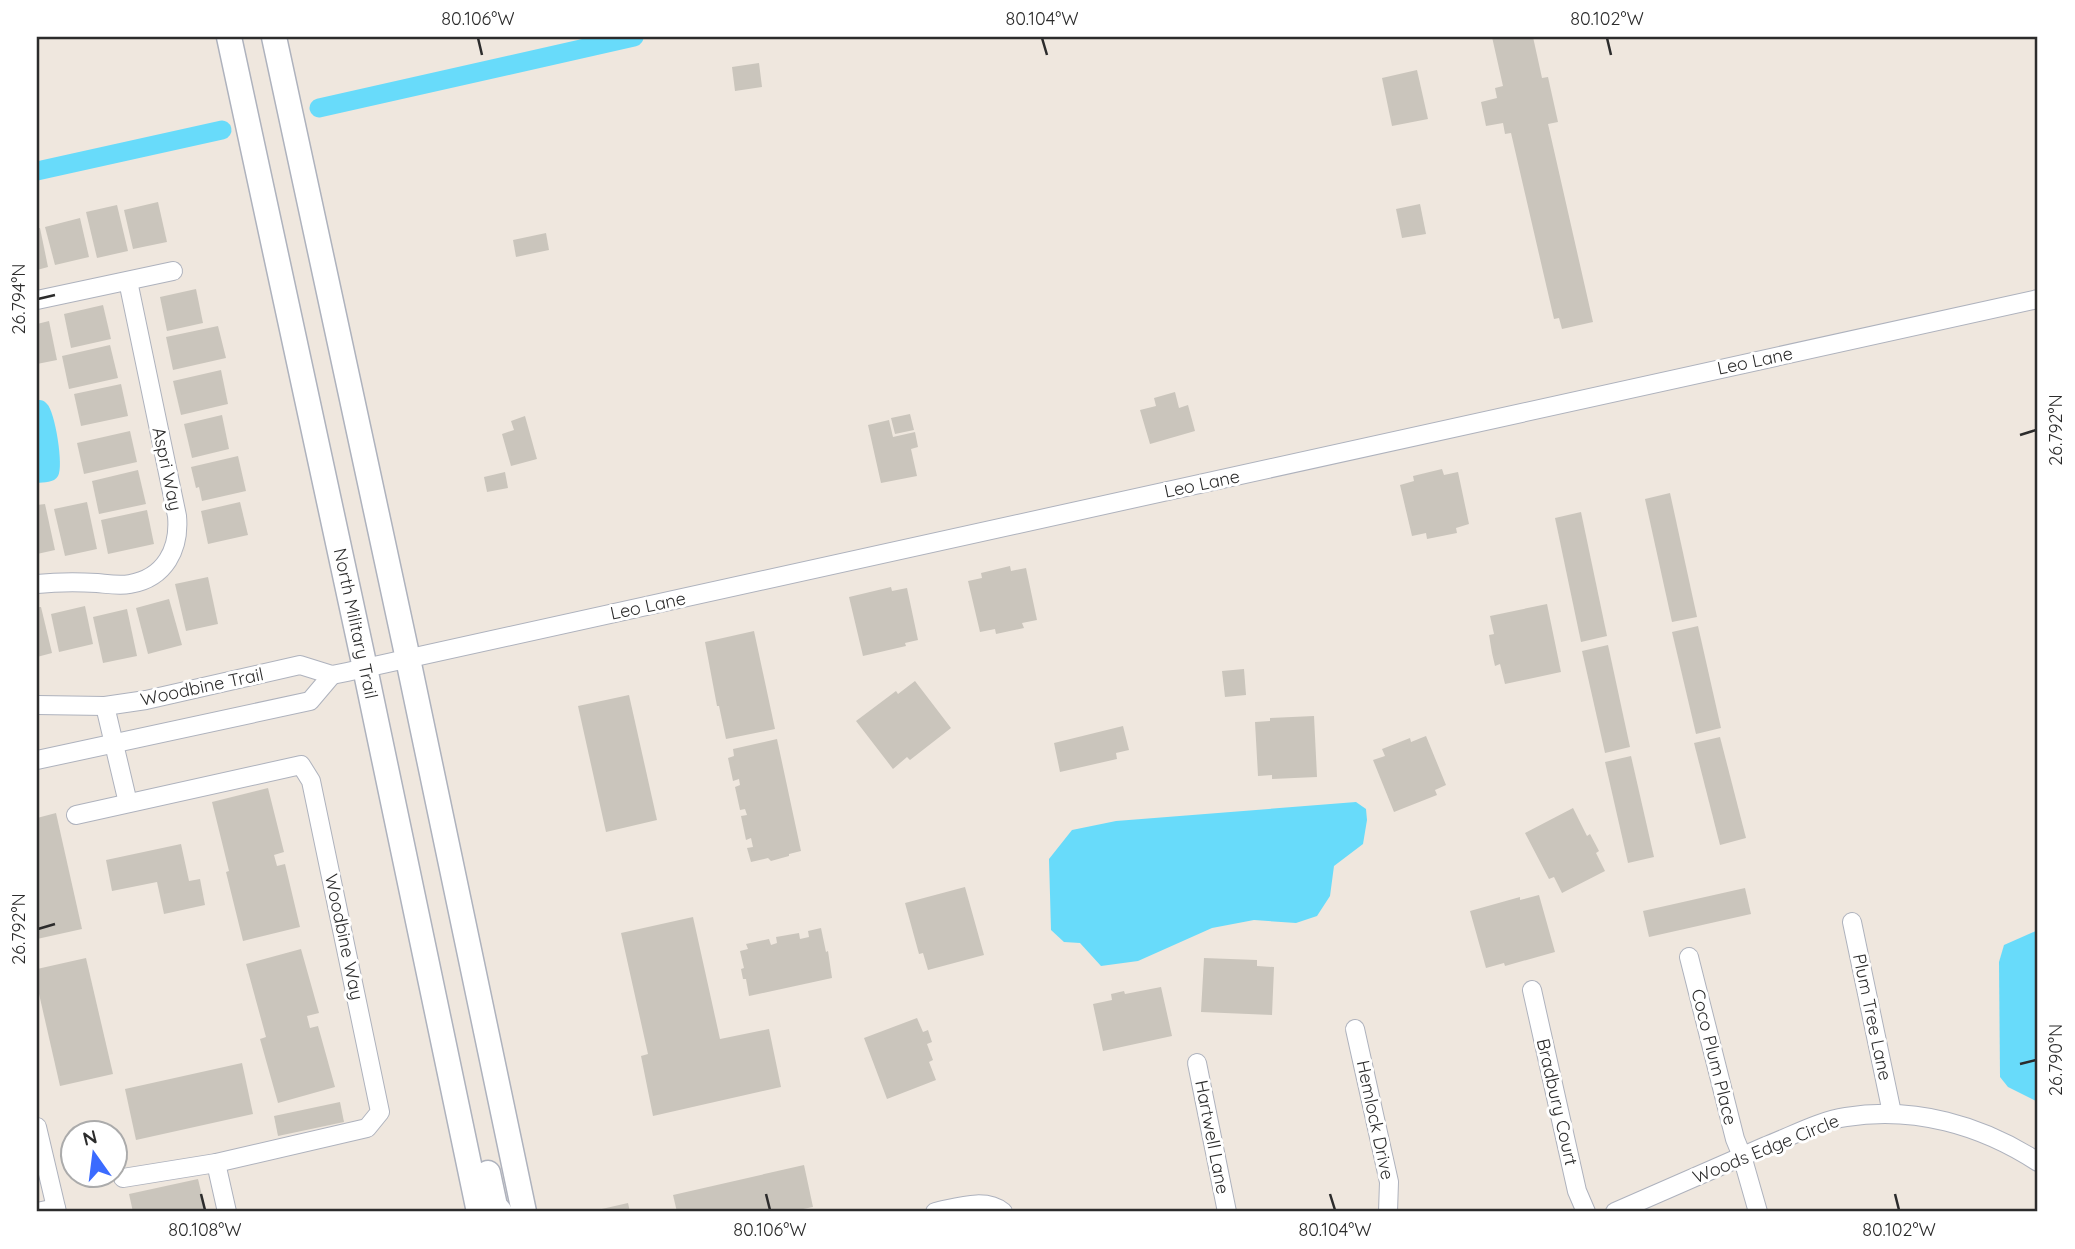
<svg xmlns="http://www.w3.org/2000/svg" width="2075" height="1249" viewBox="0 0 2075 1249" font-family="Quicksand,sans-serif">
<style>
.water{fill:#68dbfa}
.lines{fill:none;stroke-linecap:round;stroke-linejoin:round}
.canal{stroke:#68dbfa;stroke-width:19}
.building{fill:#cac5bc}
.street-casing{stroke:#aeb2bd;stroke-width:20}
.secondary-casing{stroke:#aeb2bd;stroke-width:27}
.street{stroke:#fff;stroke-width:18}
.secondary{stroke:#fff;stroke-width:24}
.ticks{fill:none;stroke:#2c2c2c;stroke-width:2.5}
.labels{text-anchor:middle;stroke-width:6;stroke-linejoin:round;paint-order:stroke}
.street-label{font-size:18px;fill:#2c2c2c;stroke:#fff}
.neatline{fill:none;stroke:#2c2c2c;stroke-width:2.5}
.ticks-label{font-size:18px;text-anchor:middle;fill:#2c2c2c}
</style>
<rect width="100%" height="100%" fill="#efe7de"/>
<!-- water -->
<g class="water">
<path d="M 37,400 C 41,400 44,400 47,404 C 55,411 64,467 58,476 C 54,483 44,482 37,483 Z"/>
<polygon points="1356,802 1366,809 1367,820 1363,844 1334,866 1330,896 1317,916 1296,923 1254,920 1212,928 1138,961 1101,966 1080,943 1064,942 1051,930 1049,859 1072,830 1116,821"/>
<polygon points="2038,930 2038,1102 2008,1087 2000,1077 1999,962 2004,945"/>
</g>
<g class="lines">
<!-- canal -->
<g class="canal">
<polyline points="319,108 634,37"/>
<polyline points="37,171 222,130"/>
</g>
</g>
<!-- building -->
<g class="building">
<polygon points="1492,37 1533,37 1542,78 1548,77 1558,122 1548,124 1593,322 1562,329 1559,318 1554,319 1511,133 1505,134 1503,123 1486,126 1481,102 1497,98 1495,88 1503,86"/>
<polygon points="759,63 762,87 735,91 732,67"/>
<polygon points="1417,70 1428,119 1392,126 1382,78"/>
<polygon points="158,202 167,242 133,249 124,210"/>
<polygon points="1420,204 1426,234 1402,238 1396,209"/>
<polygon points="117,205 128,251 97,258 86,212"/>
<polygon points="80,218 89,257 55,265 45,227"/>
<polygon points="37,228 40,228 48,267 37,270"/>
<polygon points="546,233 549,250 516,257 513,240"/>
<polygon points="196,289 203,323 167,331 160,297"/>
<polygon points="103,305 111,339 71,348 64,314"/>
<polygon points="49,321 57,360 37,364 37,324"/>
<polygon points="218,326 226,358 173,370 166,337"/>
<polygon points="110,345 118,378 69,389 62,356"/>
<polygon points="221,370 228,404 181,415 173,381"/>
<polygon points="121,384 128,416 81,426 74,394"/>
<polygon points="1175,392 1179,408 1188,405 1195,431 1150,444 1140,410 1156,406 1154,398"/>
<polygon points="910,414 914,430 895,434 891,418"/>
<polygon points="222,415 229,449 192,458 184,424"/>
<polygon points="525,416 537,459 511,466 502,434 514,430 511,421"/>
<polygon points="889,420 893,437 915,432 918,447 911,449 917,476 881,483 868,425"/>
<polygon points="130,431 137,462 84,474 77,443"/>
<polygon points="238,456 246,491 202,501 199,487 196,488 191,467"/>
<polygon points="1442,469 1444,475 1458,472 1469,524 1456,528 1457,533 1427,539 1426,533 1412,536 1400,485 1414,481 1413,476"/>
<polygon points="138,470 146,504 99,514 92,481"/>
<polygon points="505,472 508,488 487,492 484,477"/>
<polygon points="1670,493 1697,617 1672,622 1645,499"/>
<polygon points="87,502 97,549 65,556 54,509"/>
<polygon points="240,502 248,535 208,544 201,511"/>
<polygon points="45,504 55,550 37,554 37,505"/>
<polygon points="147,510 154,544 108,554 101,520"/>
<polygon points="1581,512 1607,636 1581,642 1555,518"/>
<polygon points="1010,566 1011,571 1026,568 1037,620 1022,623 1024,628 996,634 995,629 980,632 968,581 982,578 981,573"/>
<polygon points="208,577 218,624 186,631 175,584"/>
<polygon points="891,587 892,591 907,588 918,640 905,643 906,646 863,656 849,597"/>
<polygon points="169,599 182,645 148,654 136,608"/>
<polygon points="1547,604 1561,672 1505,684 1500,664 1495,666 1492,653 1489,635 1494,634 1490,616"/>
<polygon points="85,606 93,644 59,652 51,614"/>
<polygon points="37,607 41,607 52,653 37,657"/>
<polygon points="127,609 137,656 103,663 93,617"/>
<polygon points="1698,626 1721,728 1696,734 1672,632"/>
<polygon points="754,631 775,729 726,739 719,706 717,706 705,642"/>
<polygon points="1608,645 1630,747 1605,753 1582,651"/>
<polygon points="1244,669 1246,695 1225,697 1222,671"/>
<polygon points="915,681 951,728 910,760 907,757 893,769 856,721 896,691 898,694"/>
<polygon points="629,695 657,820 606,832 578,706"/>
<polygon points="1314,716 1317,777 1272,779 1272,775 1258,776 1255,722 1270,721 1270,718"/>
<polygon points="1123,726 1129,750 1116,753 1117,759 1060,772 1054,743"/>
<polygon points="1426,736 1446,785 1435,790 1437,795 1394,812 1373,760 1385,756 1382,749 1410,738 1411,742"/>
<polygon points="1720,737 1746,838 1720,845 1694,743"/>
<polygon points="777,739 801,851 789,854 789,856 771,861 768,858 751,862 747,848 753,847 751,838 746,840 741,816 747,815 745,809 740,810 735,787 740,785 739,779 733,781 728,758 734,756 733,749"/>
<polygon points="1631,756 1654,857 1628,863 1605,762"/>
<polygon points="268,788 284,852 274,855 277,866 285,864 300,927 243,941 226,872 229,871 212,802"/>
<polygon points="1573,808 1587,836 1590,834 1599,851 1596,853 1605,871 1562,893 1554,877 1549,879 1525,833"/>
<polygon points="56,813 82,929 37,939 37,818"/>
<polygon points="181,844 189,881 200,879 205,905 164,914 157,882 112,891 106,860"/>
<polygon points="965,887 984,955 928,970 923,953 919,954 905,903"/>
<polygon points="1745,888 1751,914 1649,937 1643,911"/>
<polygon points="1539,895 1555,952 1505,966 1504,963 1486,968 1470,911 1520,897 1520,900"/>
<polygon points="693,917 720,1039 769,1029 781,1087 653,1116 641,1056 648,1054 621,933"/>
<polygon points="821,928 826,952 828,951 832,978 749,996 746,979 743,979 741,969 744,968 740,951 748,949 746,944 769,939 771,945 777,943 776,937 799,933 800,939 809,937 808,931"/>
<polygon points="301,949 319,1013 307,1016 310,1028 318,1026 335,1087 278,1103 260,1039 266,1037 246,964"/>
<polygon points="86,958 113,1074 60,1086 37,985 37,969"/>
<polygon points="1204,958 1257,960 1257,966 1274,967 1272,1015 1201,1012"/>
<polygon points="1161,987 1172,1036 1103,1051 1093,1004 1112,1000 1111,994 1124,991 1125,994"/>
<polygon points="917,1018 923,1032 928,1030 932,1042 927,1044 933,1060 929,1062 936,1080 887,1099 864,1038"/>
<polygon points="242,1063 253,1114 136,1140 125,1089"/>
<polygon points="340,1102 344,1122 278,1136 274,1116"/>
<polygon points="804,1165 813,1207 788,1212 677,1212 673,1195"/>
<polygon points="198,1179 206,1212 133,1212 129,1194"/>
<polygon points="628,1203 630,1212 593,1212 593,1211"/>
</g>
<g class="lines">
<defs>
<g id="street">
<polyline points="37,300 173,271"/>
<path d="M 37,584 C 57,582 77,582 97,583 C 108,584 119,586 130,584 C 165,578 180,549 177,516 L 128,281"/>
<polyline points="37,705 105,706 146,700 300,665 332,675 347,672 2038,299"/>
<polyline points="105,706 128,803"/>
<polyline points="37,760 310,701 332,675"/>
<polyline points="76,815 301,765 311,781 380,1112 367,1128 216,1163 123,1178"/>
<polyline points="1852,922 1892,1113"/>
<polyline points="1689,957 1735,1139 1742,1156 1758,1212"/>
<polyline points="1532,990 1577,1191 1586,1212"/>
<polyline points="1355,1029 1389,1182 1388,1212"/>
<polyline points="1197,1063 1227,1212"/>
<polyline points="37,1127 57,1212"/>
<polyline points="216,1163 227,1212"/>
<polyline points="37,1212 56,1208"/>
<path d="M 935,1212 C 956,1208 985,1197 1003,1212"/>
<path d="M 1615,1212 C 1666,1190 1716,1168 1766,1146 C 1792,1136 1819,1121 1846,1117 C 1914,1106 1981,1125 2038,1162"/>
</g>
<g id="secondary">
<path id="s1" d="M 229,37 L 365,668 L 479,1212"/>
<polyline points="274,37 408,659 524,1212"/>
<polyline points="488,1173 495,1206 500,1212"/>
</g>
</defs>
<!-- street casing -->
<use href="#street" class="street-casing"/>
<!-- secondary casing -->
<use href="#secondary" class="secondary-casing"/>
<!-- street -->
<use href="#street" class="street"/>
<!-- secondary -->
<use href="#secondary" class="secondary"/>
</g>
<!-- ticks -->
<path class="ticks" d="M 478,38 L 482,55M 1042,38 L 1047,55M 1607,38 L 1611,55M 38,299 L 55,295M 2020,435 L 2036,430M 38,929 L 55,924M 2020,1064 L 2036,1060M 201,1194 L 205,1210M 766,1194 L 770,1210M 1330,1194 L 1335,1210M 1895,1194 L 1899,1210"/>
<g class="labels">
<!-- street labels -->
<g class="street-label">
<text transform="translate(1755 361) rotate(-12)" y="6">Leo Lane</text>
<text transform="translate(167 469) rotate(78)" y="6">Aspri Way</text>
<text transform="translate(1202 484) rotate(-12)" y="6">Leo Lane</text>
<text transform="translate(648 606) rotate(-12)" y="6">Leo Lane</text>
<text dy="6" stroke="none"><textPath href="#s1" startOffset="600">North Military Trail</textPath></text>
<text transform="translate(202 687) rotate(-12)" y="6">Woodbine Trail</text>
<text transform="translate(344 937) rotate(78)" y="6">Woodbine Way</text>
<text transform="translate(1872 1017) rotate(78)" y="6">Plum Tree Lane</text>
<text transform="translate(1714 1057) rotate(76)" y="6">Coco Plum Place</text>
<text transform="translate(1557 1102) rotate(77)" y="6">Bradbury Court</text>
<text transform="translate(1375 1120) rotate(78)" y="6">Hemlock Drive</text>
<text transform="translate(1212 1137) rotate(79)" y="6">Hartwell Lane</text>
<text transform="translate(1766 1149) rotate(-22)" y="6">Woods Edge Circle</text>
</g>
</g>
<!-- border -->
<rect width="2075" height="1249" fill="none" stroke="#ffffff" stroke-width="77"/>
<!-- north arrow -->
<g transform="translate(94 1154) rotate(346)"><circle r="33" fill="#ffffff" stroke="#ababab" stroke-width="2"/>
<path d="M0-5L12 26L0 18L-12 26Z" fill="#3b6bff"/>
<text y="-10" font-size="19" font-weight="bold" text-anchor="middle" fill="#2c2c2c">N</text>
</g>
<rect x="38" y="38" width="1998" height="1172" class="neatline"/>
<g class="ticks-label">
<text x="478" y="25">80.106°W</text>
<text x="1042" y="25">80.104°W</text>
<text x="1607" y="25">80.102°W</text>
<text transform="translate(19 299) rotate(-90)" y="6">26.794°N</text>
<text transform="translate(2056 430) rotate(-90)" y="6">26.792°N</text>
<text transform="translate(19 929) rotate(-90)" y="6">26.792°N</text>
<text transform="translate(2056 1060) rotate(-90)" y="6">26.790°N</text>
<text x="205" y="1236">80.108°W</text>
<text x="770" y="1236">80.106°W</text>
<text x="1335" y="1236">80.104°W</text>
<text x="1899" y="1236">80.102°W</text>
</g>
</svg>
